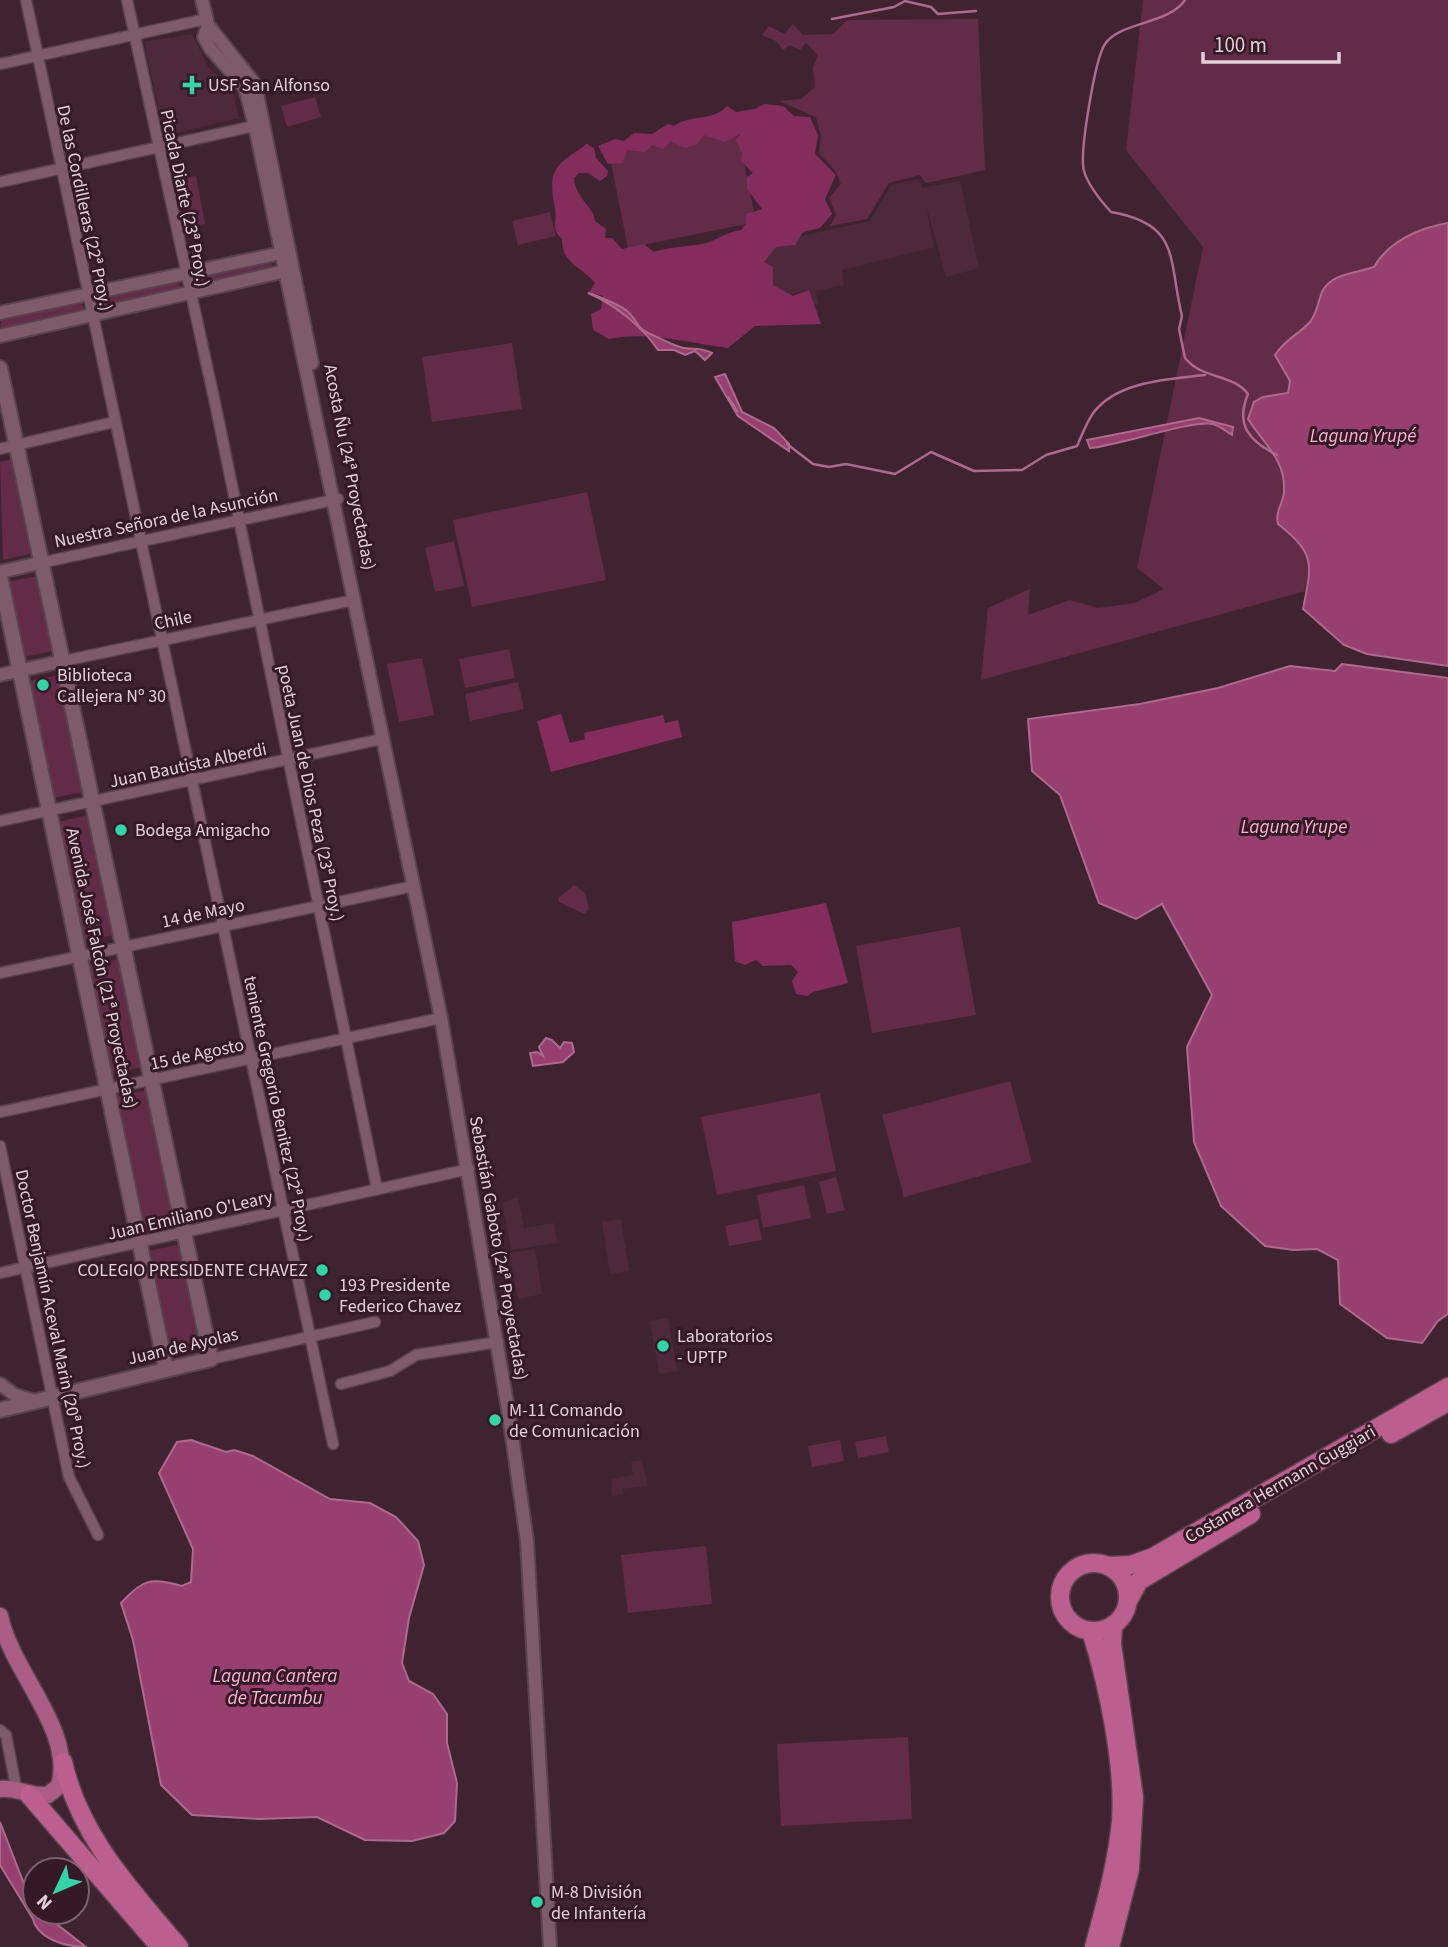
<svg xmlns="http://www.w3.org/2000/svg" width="1448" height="1947" viewBox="0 0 1448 1947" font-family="'Source Sans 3',sans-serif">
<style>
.built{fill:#4d293b}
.green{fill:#622b47}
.forest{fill:#842d5d}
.water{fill:#973f6e;stroke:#ae6a8e;stroke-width:2}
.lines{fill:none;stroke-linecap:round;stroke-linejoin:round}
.stream{stroke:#ae6a8e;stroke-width:2.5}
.minor-casing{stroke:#5a424e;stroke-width:13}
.tertiary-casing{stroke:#5a424e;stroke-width:16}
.secondary-casing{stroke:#5a424e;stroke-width:18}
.primary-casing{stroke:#5a424e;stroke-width:19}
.trunk-casing{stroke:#5a424e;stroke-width:21}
.minor{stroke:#7d5b6b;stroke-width:10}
.tertiary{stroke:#7d5b6b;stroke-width:12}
.secondary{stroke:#7d5b6b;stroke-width:14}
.primary{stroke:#ac5d85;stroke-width:16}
.trunk{stroke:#bc5e8e;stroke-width:18}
.poi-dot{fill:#33d4a8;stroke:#351927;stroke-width:2.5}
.labels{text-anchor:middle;stroke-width:6;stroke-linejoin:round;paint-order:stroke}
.poi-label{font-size:18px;fill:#e3cfd8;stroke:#351927;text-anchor:start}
.street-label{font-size:18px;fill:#e3cfd8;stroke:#351927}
.water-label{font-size:19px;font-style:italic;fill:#fbb2d4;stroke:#351927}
</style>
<rect width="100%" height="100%" fill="#402331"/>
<!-- built -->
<g class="built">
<polygon points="192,34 208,67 232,88 239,118 165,136 144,42"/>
<polygon points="919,179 922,188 960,181 979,268 946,277 926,205 934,247 842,270 844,285 816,291 818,304 812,305 808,290 772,298 760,245 870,221 891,185"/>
<polygon points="518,1197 524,1228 554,1223 557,1243 511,1250 502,1202"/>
<polygon points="621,1219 629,1271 610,1274 602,1222"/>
<polygon points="535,1249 542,1294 518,1299 509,1253"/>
<polygon points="668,1318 677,1371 659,1374 650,1321"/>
<polygon points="642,1460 648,1486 622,1489 624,1494 612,1496 611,1479 633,1475 631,1462"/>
</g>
<!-- green -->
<g class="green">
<polygon points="1143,0 1448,0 1448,552 981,680 988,608 1030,589 1028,615 1070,600 1098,608 1135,603 1164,589 1137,568 1203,247 1126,150"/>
<polygon points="978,19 985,170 926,183 920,175 889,183 867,219 830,226 836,215 829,198 841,184 836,172 819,153 821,136 816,117 779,101 801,99 815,87 813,68 818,55 806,43 800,50 790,45 783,50 776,41 762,35 769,26 784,34 793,24 803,35 833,34 847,20"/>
<polygon points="315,97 321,117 287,127 281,106"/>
<polygon points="737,128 756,222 628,248 609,153"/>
<polygon points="196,176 205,224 184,228 174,180"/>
<polygon points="550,212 556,236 518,245 512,221"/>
<polygon points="270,260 272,265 269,270 200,285 196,282 195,276"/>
<polygon points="177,281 180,286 176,290 104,307 99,303 99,298"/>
<polygon points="78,301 84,307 80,312 5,329 0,327 2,318"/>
<polygon points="512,343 522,409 432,422 422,357"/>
<polygon points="12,459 33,553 3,560 0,462"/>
<polygon points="587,492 606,580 472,607 453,520"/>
<polygon points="454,541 464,586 435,592 425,548"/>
<polygon points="37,576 53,651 23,657 7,582"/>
<polygon points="509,649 515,678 465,688 459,659"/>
<polygon points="422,658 434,715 399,722 387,664"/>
<polygon points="58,675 83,792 53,798 29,681"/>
<polygon points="518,682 524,709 470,721 465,694"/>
<polygon points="88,815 113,935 84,942 58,822"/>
<polygon points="574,885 585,893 589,909 584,914 559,902 558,898"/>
<polygon points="960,927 976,1015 872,1033 856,946"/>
<polygon points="118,959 143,1067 112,1074 89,965"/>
<polygon points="1010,1081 1032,1162 904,1197 882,1115"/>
<polygon points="147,1090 175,1225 145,1233 116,1097"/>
<polygon points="820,1093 836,1171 717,1195 701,1117"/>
<polygon points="836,1177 845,1210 827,1214 819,1182"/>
<polygon points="804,1185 811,1218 763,1228 757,1195"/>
<polygon points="758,1219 762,1240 729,1246 725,1226"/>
<polygon points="181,1244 202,1346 171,1353 149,1251"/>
<polygon points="886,1436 889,1452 858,1458 855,1442"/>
<polygon points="840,1440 844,1461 812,1467 808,1446"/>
<polygon points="706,1546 712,1604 628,1613 621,1555"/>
<polygon points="908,1737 912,1819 781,1826 777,1744"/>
</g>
<!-- forest -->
<g class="forest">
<path d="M 764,104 L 783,106 L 794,116 L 810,117 L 818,135 L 815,154 L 836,175 L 825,199 L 832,214 L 820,228 L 803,232 L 795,245 L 776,247 L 764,262 L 773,267 L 773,285 L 793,296 L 809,290 L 821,324 L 755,326 L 728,348 C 687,343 650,331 609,339 L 593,330 L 591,314 L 601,309 L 603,296 L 589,292 L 595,283 C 582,267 561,263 562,239 C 551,230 557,220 555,209 C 547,168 555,166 587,144 L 594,148 L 596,158 L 608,171 L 607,176 L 600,181 L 588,173 L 579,173 L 574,178 C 575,198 594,207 595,221 L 606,229 L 605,238 L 612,238 L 622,249 L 644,244 L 654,252 C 664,248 689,246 702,244 C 712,243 725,232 741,230 L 746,224 L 746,214 L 762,209 L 747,189 L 747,177 L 753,173 L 741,161 L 742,153 L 736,140 L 740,134 L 725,142 L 704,135 L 697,144 L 685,148 L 671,141 L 663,149 L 652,145 L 645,152 L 627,150 L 623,163 L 608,164 L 598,146 L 615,139 L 624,141 L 634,133 L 652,134 L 668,124 L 674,126 C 691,114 712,122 727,106 L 736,112 L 755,109 Z"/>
<polygon points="561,714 570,743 585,739 584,733 663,715 665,723 678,720 682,737 551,772 537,721"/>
<polygon points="826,903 848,983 813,992 807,996 796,994 792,981 798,972 791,965 763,966 756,960 745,965 735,961 732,922"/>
</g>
<!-- water -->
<g class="water">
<path d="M 1448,223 L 1448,666 L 1367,654 L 1344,645 L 1303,609 C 1312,564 1316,554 1278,524 C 1275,510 1283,505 1284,492 C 1286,460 1264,444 1248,419 L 1254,402 L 1263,397 L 1288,393 L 1290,381 L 1275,355 C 1286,338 1297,336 1310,322 C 1317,313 1318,302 1322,292 C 1331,273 1357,273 1374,267 C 1389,241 1419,228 1448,223 Z"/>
<path d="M 588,293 C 592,293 623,307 627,311 C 637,319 636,328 650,334 C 660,338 670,344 680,347 C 691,351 698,346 712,353 L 705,360 L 695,351 L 685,355 L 674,350 L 658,350 C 643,327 614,304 588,293 Z"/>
<polygon points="725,374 742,412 774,428 789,444 789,451 738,416 715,377"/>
<path d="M 1199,418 L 1233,427 L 1232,435 C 1226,431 1220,426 1213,424 C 1191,420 1121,445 1090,448 L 1087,440 Z"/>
<polygon points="1342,664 1448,678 1448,1314 1438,1321 1422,1343 1387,1338 1340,1304 1338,1260 1317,1249 1294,1250 1265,1246 1221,1206 1194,1142 1187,1047 1212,995 1162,904 1136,919 1099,903 1060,795 1032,771 1028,719 1140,704 1218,688 1290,666 1335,671"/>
<polygon points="546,1038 552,1040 560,1048 564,1042 572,1043 574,1052 563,1062 533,1066 530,1053 537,1052 543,1056 539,1047"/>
<path d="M 191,1440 L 226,1452 L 234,1450 L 253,1456 L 330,1499 L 370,1503 L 396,1517 L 418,1541 L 424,1565 L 409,1618 L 402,1663 L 409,1681 L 433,1694 L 447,1714 L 447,1743 L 457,1783 L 455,1821 L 444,1833 L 412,1841 L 365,1840 L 317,1817 L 259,1819 L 192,1815 L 161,1785 L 133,1640 L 121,1603 C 143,1579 151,1577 182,1586 L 191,1582 L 193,1549 L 159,1473 L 177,1442 Z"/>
<path d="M 0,1822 L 35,1912 L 45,1915 L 86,1947 C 66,1947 38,1939 33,1919 L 0,1865 Z"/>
</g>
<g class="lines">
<!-- stream -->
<g class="stream">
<path d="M 1185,0 C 1168,25 1121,21 1105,44 C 1095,59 1079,154 1084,171 C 1088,185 1101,201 1111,212 C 1181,224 1168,259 1182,316 L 1179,329 L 1185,358 C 1203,380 1232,373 1248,394 C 1235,425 1249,441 1277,455"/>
<polyline points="832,19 894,7 905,1 931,7 938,14 976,11"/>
<polyline points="728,397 737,411"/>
<path d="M 787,444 L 813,464 L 829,467 L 846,464 L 895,474 L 931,452 L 974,471 L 1022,470 L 1046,455 L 1077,446 C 1082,435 1087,421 1094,412 C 1118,381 1170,379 1205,375"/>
</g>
<defs>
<g id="minor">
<polyline points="26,0 333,1444"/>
<polyline points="127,0 215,403 377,1189"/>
<polyline points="0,64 206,19"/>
<polyline points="0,182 259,125"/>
<polyline points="0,449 114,422"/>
<polyline points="40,563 338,499"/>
<polyline points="63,661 354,600"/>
<polyline points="0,821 382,739"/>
<polyline points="0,973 414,886"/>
<polyline points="0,1112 441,1018"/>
<polyline points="0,1146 69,1477 98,1535"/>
<polyline points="0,1273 469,1169"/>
<polyline points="211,1359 375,1322"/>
<polyline points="341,1384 390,1371 416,1355 498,1342"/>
<polyline points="0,1730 6,1735 16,1787"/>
</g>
<g id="tertiary">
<polyline points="202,0 208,25 255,84 312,363"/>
<polyline points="208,25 204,37 210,48 245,88 255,126 441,1018 508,1409 527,1541 550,1947"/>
<polyline points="0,313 286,252"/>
<polyline points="0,336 290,270"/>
<polyline points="0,572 40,563"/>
<polyline points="0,675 63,661"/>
<polyline points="0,1384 15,1395 34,1401"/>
</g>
<g id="secondary">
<polyline points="0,368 211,1359 0,1410"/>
<polyline points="0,576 166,1369"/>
</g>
<path id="primary" d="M 0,1616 C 11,1672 75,1730 59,1786 L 48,1795 C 30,1797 18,1787 0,1789"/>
<g id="trunk">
<polyline points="1391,1434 1448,1402"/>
<circle cx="1094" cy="1597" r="34"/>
<polyline points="1108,1566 1131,1565 1153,1557 1448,1387"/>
<polyline points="1128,1601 1139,1581 1251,1514"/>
<path d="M 1091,1631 C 1108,1685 1125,1765 1121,1821 C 1117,1864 1105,1906 1094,1947"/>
<path d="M 63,1762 C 80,1837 131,1890 179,1947"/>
<polyline points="29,1795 160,1947"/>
<polyline points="1110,1947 1130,1869 1134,1797 1112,1644 1113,1625"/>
</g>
</defs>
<!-- minor casing -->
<use href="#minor" class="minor-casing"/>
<!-- tertiary casing -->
<use href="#tertiary" class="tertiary-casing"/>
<!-- secondary casing -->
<use href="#secondary" class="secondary-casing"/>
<!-- primary casing -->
<use href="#primary" class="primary-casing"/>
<!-- trunk casing -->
<use href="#trunk" class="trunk-casing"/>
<!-- minor -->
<use href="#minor" class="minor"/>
<!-- tertiary -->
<use href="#tertiary" class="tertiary"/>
<!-- secondary -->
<use href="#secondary" class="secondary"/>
<!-- primary -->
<use href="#primary" class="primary"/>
<!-- trunk -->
<use href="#trunk" class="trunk"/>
</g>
<!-- markers -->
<g class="poi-dot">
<path d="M188.5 74.5h7v7h7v7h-7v7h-7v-7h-7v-7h7z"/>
<circle cx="43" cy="685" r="7"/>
<circle cx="121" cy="830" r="7"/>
<circle cx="322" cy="1270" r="7"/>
<circle cx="325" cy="1295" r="7"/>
<circle cx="663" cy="1346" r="7"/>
<circle cx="495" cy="1420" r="7"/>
<circle cx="537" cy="1902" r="7"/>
</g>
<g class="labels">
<!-- poi labels -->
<g class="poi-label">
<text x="208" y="91">USF San Alfonso</text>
<text x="57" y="681">Biblioteca<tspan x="57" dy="21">Callejera Nº 30</tspan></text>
<text x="135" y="836">Bodega Amigacho</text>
<text x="308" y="1276" text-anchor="end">COLEGIO PRESIDENTE CHAVEZ</text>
<text x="339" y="1291">193 Presidente<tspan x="339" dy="21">Federico Chavez</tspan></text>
<text x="677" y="1342">Laboratorios<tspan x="677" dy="21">- UPTP</tspan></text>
<text x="509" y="1416">M-11 Comando<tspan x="509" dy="21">de Comunicación</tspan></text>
<text x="551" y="1898">M-8 División<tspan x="551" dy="21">de Infantería</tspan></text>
</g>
<!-- street labels -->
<g class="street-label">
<text transform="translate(185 198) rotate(78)" y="6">Picada Diarte (23ª Proy.)</text>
<text transform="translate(85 208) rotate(78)" y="6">De las Cordilleras (22ª Proy.)</text>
<text transform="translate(350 467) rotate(79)" y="6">Acosta Ñu (24ª Proyectadas)</text>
<text transform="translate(166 518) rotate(-12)" y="6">Nuestra Señora de la Asunción</text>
<text transform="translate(173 620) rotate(-12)" y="6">Chile</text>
<text transform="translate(188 765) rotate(-12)" y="6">Juan Bautista Alberdi</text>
<text transform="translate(311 793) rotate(78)" y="6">poeta Juan de Dios Peza (23ª Proy.)</text>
<text transform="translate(203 913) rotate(-12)" y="6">14 de Mayo</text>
<text transform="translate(102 968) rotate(78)" y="6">Avenida José Falcón (21ª Proyectadas)</text>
<text transform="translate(197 1054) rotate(-12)" y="6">15 de Agosto</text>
<text transform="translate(278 1109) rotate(78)" y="6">teniente Gregorio Benitez (22ª Proy.)</text>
<text transform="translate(190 1215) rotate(-13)" y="6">Juan Emiliano O'Leary</text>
<text transform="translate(499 1248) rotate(80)" y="6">Sebastián Gaboto (24ª Proyectadas)</text>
<text transform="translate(53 1319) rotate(78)" y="6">Doctor Benjamín Aceval Marin (20ª Proy.)</text>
<text transform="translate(183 1346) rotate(-13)" y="6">Juan de Ayolas</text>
<text transform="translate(1280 1484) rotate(-30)" y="6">Costanera Hermann Guggiari</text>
</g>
<!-- water labels -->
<g class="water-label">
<text x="1363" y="442">Laguna Yrupé</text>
<text x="1294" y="833">Laguna Yrupe</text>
<text x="275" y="1682">Laguna Cantera<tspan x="275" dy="22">de Tacumbu</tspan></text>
</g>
</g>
<!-- north arrow -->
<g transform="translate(56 1891) rotate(226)"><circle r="33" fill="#351927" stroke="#7b626e" stroke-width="2"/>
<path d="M0-5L12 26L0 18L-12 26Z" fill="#33d4a8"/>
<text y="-10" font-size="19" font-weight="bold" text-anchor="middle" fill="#e3cfd8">N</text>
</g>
<!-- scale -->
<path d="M1203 52v10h136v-10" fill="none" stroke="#e3cfd8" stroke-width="3.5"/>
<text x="1214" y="52" font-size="21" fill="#e3cfd8" stroke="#351927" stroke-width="5" paint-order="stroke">100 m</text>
</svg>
